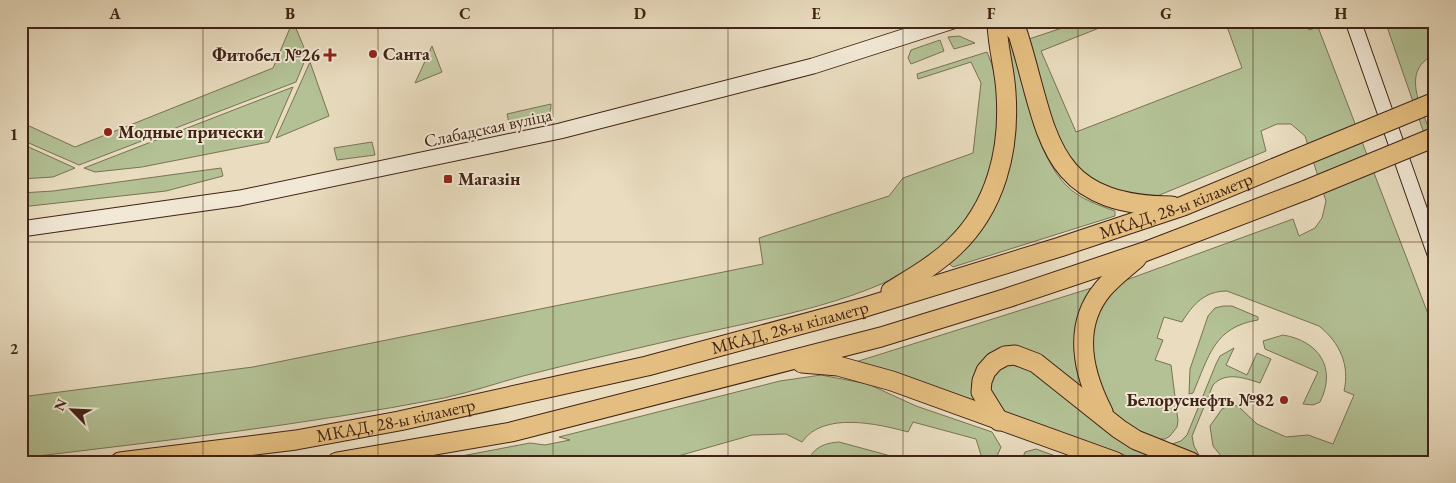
<svg xmlns="http://www.w3.org/2000/svg" width="1456" height="483" viewBox="0 0 1456 483" font-family="'EB Garamond',serif">
<style>
.green{fill:#b3c195;stroke:#7a7255}
.lines{fill:none;stroke-linecap:round;stroke-linejoin:round}
.secondary-casing{stroke:#412315;stroke-width:17}
.highway-casing{stroke:#412315;stroke-width:21}
.secondary{stroke:#f1e8d5;stroke-width:15}
.highway{stroke:#e4be80;stroke-width:19}
.highway-bridge-casing{stroke:#412315;stroke-width:21;stroke-linecap:butt}
.highway-bridge{stroke:#e4be80;stroke-width:19}
.grid{fill:none;stroke:#412315;stroke-width:1;stroke-opacity:0.55}
.poi-dot{fill:#8f2418;stroke:#f1e8d5;stroke-width:2}
.labels{text-anchor:middle;stroke-width:4;stroke-linejoin:round;paint-order:stroke}
.poi-label{font-size:18px;font-weight:bold;fill:#412315;stroke:#f1e8d5;text-anchor:start}
.street-label{font-size:18px;fill:#412315;stroke:#f1e8d5}
.neatline{fill:none;stroke:#412315;stroke-width:2}
.grid-label{font-size:16px;text-anchor:middle;font-weight:bold;fill:#412315}
</style>
<rect width="100%" height="100%" fill="#e9dcbf"/>
<filter id="stains"><feTurbulence type="fractalNoise" baseFrequency=".004" numOctaves="4"/><feColorMatrix values="0 0 0 0 .2 0 0 0 0 .09 0 0 0 0 .02 0 0 0 .5 -.17"/></filter>
<radialGradient id="worn" r=".72"><stop offset=".6" stop-color="#630" stop-opacity="0"/><stop offset="1" stop-color="#630" stop-opacity=".3"/></radialGradient>
<!-- green -->
<g class="green">
<polygon points="293,21 307,55 296,82 79,165 22,140 21,127 27,125 75,147 273,68"/>
<path d="M 1083,21 L 1117,21 L 1041,51 L 1076,132 L 1242,68 L 1225,21 L 1306,21 L 1309,30 L 1318,27 L 1435,332 L 1435,462 L 1226,462 L 1213,446 L 1210,426 L 1222,409 L 1231,405 L 1238,406 L 1257,424 L 1286,437 L 1308,435 L 1333,444 L 1354,395 L 1344,391 C 1350,365 1340,343 1319,326 L 1227,291 C 1205,291 1193,304 1182,322 L 1164,317 L 1157,338 L 1163,340 L 1155,360 L 1171,365 L 1178,421 L 1177,427 L 1170,436 L 1165,439 L 1155,439 L 1140,434 L 1107,409 L 1088,350 L 1097,308 L 1118,283 L 1293,219 L 1299,236 L 1315,228 L 1322,218 L 1326,201 L 1305,136 L 1291,124 L 1277,124 L 1261,131 L 1266,151 L 1150,199 L 1095,185 L 1061,152 L 1023,41 Z"/>
<path d="M 1385,21 L 1435,21 L 1435,55 C 1395,71 1428,117 1434,145 C 1436,151 1435,159 1435,165 Z"/>
<polygon points="959,36 975,43 954,49 948,37"/>
<path d="M 1008,39 L 1011,40 C 1023,82 1036,157 1067,186 C 1080,199 1098,205 1115,211 L 1115,216 L 953,267 L 948,263 L 1009,165 L 1014,143 L 1016,114 Z"/>
<polygon points="940,40 944,51 911,64 908,58 911,50"/>
<polygon points="432,46 442,72 415,83"/>
<path d="M 987,52 C 1019,126 989,220 921,263 C 857,305 752,321 677,339 C 625,351 574,363 523,376 C 497,383 471,392 444,398 C 304,425 163,441 21,458 L 21,397 L 253,367 L 763,264 L 759,238 L 889,196 L 903,178 L 973,153 L 981,83 L 971,62 L 918,79 L 917,74 Z"/>
<polygon points="310,62 329,116 276,138"/>
<polygon points="293,87 269,142 142,167 95,172 84,168"/>
<path d="M 551,104 C 552,125 526,124 510,127 L 507,114 Z"/>
<polygon points="372,142 375,155 337,160 334,148"/>
<polygon points="22,144 75,168 53,177 21,179"/>
<polygon points="221,168 223,176 166,191 21,207 21,193 53,191"/>
<polygon points="1101,285 1076,358 1084,393 1022,350 972,391 976,403 849,364"/>
<path d="M 1223,306 L 1232,306 L 1258,317 L 1258,320 C 1214,327 1209,356 1193,393 L 1189,394 L 1190,369 L 1208,316 L 1215,308 Z"/>
<path d="M 1283,335 C 1319,341 1337,368 1320,402 L 1313,405 L 1303,404 L 1318,372 L 1265,349 L 1263,341 Z"/>
<path d="M 1234,348 L 1226,365 L 1247,375 L 1257,353 L 1271,359 L 1260,383 C 1244,378 1226,371 1213,385 L 1192,436 L 1194,446 L 1199,455 L 1172,444 L 1181,441 L 1187,435 L 1216,364 L 1220,356 Z"/>
<path d="M 1014,363 C 1053,380 1081,414 1115,438 C 1131,449 1149,455 1168,462 L 1144,462 L 998,410 L 989,396 L 991,374 L 997,368 Z"/>
<path d="M 821,375 L 868,384 L 916,406 L 992,432 L 1001,447 L 995,461 L 985,462 L 982,458 L 976,439 L 913,422 L 908,432 C 879,424 823,411 802,442 L 786,434 L 752,435 L 657,462 L 430,462 L 530,443 L 545,445 L 570,440 L 559,437 L 780,381 Z"/>
<path d="M 839,442 L 913,462 L 881,462 L 827,456 L 825,462 L 808,462 C 813,447 825,443 839,442 Z"/>
<polygon points="1036,449 1072,462 1021,462 1025,452"/>
</g>
<g class="lines">
<defs>
<g id="secondary">
<polyline points="1353,21 1435,254"/>
<polyline points="21,229 240,198 560,131 813,66 953,21"/>
</g>
<g id="highway">
<path d="M 1008,21 L 1018,34 C 1049,133 1044,205 1172,206"/>
<path d="M 891,291 C 912,278 935,265 954,247 C 996,207 1010,150 1006,93 C 1005,69 997,46 997,21"/>
<polyline points="802,363 838,366 892,381 1116,462"/>
<path d="M 1103,412 C 1083,373 1072,326 1103,289 C 1113,277 1126,268 1137,258"/>
<polyline points="999,421 981,392 982,381 986,371 994,362 1005,356 1015,355 1036,363 1119,429 1136,440 1191,462"/>
<path id="s1" d="M 120,462 L 296,440 L 399,421 L 647,366 L 862,308 L 1060,247 L 1183,206 L 1294,160"/>
<polyline points="337,462 511,432 881,337 1007,298 1144,252 1306,190"/>
</g>
</defs>
<!-- secondary casing -->
<use href="#secondary" class="secondary-casing"/>
<!-- highway casing -->
<use href="#highway" class="highway-casing"/>
<!-- secondary -->
<use href="#secondary" class="secondary"/>
<!-- highway -->
<use href="#highway" class="highway"/>
<defs>
<g id="highway-bridge">
<polyline points="1294,160 1435,102"/>
<polyline points="1306,190 1435,137"/>
</g>
</defs>
<!-- highway-bridge casing -->
<use href="#highway-bridge" class="highway-bridge-casing"/>
<!-- highway-bridge -->
<use href="#highway-bridge" class="highway-bridge"/>
</g>
<!-- grid -->
<path class="grid" d="M 203,21 L 203,462M 378,21 L 378,462M 553,21 L 553,462M 728,21 L 728,462M 903,21 L 903,462M 1078,21 L 1078,462M 1253,21 L 1253,462M 21,242 L 1435,242"/>
<!-- markers -->
<g class="poi-dot">
<circle cx="373" cy="54" r="5"/>
<path d="M327.5 47.5h5v5h5v5h-5v5h-5v-5h-5v-5h5z"/>
<circle cx="108" cy="132" r="5"/>
<rect x="443" y="174" width="10" height="10" rx="2.5"/>
<circle cx="1284" cy="400" r="5"/>
</g>
<g class="labels">
<!-- poi labels -->
<g class="poi-label">
<text x="383" y="60">Санта</text>
<text x="320" y="61" text-anchor="end">Фитобел №26</text>
<text x="118" y="138">Модные прически</text>
<text x="458" y="185">Магазін</text>
<text x="1274" y="406" text-anchor="end">Белоруснефть №82</text>
</g>
<!-- street labels -->
<g class="street-label">
<text transform="translate(488 128) rotate(-12)" y="6">Слабадская вуліца</text>
<text dy="6" stroke="none"><textPath href="#s1" startOffset="1089">МКАД, 28-ы кіламетр</textPath></text>
<text dy="6" stroke="none"><textPath href="#s1" startOffset="684">МКАД, 28-ы кіламетр</textPath></text>
<text dy="6" stroke="none"><textPath href="#s1" startOffset="279">МКАД, 28-ы кіламетр</textPath></text>
</g>
</g>
<!-- margin -->
<rect width="1456" height="483" fill="none" stroke="#e9dcbf" stroke-width="55"/>
<!-- north arrow -->
<g transform="translate(72 410) rotate(294)" stroke="#f1e8d5" stroke-width="4" paint-order="stroke">
<path d="M0-4L9 19L0 12L-9 19Z" fill="#412315"/>
<text y="-8" font-size="14" font-weight="bold" text-anchor="middle" fill="#412315">N</text>
</g>
<rect x="28" y="28" width="1400" height="428" class="neatline"/>
<g class="grid-label">
<text x="115" y="19">A</text>
<text x="290" y="19">B</text>
<text x="465" y="19">C</text>
<text x="640" y="19">D</text>
<text x="816" y="19">E</text>
<text x="991" y="19">F</text>
<text x="1166" y="19">G</text>
<text x="1341" y="19">H</text>
<text x="14" y="140">1</text>
<text x="14" y="354">2</text>
</g>
<rect width="100%" height="100%" filter="url(#stains)"/>
<rect width="100%" height="100%" fill="url(#worn)"/>
</svg>
